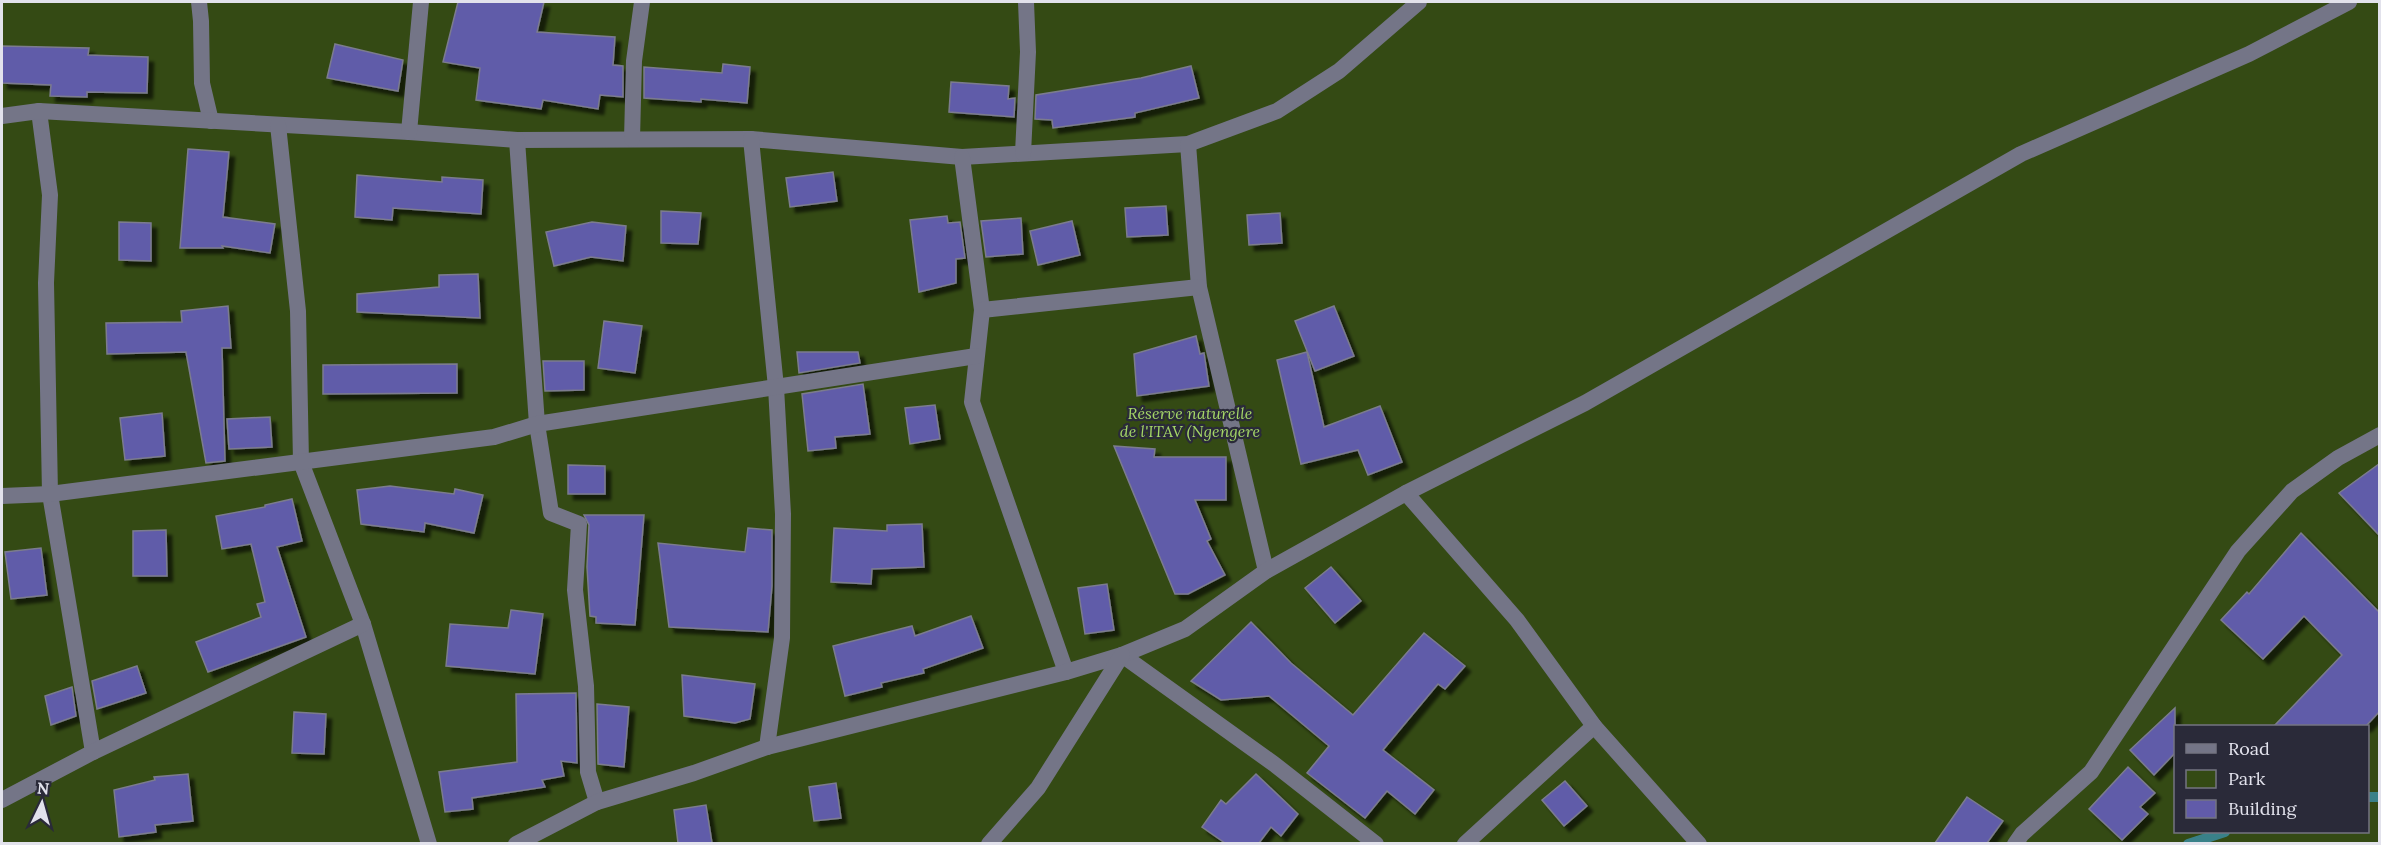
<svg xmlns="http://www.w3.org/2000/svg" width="2381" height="845" viewBox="0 0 2381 845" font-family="Lora,serif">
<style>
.park{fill:#344a14;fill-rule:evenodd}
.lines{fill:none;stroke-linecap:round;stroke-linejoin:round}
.stream{stroke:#398189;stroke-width:10}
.building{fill:#615ba9;stroke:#7b7c8e;stroke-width:1.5;filter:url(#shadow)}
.minor{stroke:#747587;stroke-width:16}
.labels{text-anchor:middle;stroke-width:4.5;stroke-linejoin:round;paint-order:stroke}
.park-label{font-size:16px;font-style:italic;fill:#a5d767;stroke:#2a2a39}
</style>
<defs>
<filter id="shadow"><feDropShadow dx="5.5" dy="5.5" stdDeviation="1.5" flood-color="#0009"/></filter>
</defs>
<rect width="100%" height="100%" fill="#343444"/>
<!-- park -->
<path class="park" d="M 2,2 L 2379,2 L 2379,843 L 2,844 ZM 2176,726 L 2368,726 L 2368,832 L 2176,832 Z"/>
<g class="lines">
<!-- stream -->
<g class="stream">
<polyline points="2368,797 2380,797"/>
<polyline points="2188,844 2225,832"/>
</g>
</g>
<!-- building -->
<g class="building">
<polygon points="458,2 544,2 537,32 615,37 613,65 623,66 623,97 600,95 598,109 543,100 541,109 476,100 480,68 443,62"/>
<polygon points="335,44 403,60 398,91 327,78"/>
<polygon points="2,46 89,48 88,55 148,57 147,93 87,92 87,97 50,96 51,85 2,83"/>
<polygon points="723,64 750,67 747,103 701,99 701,102 644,98 644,67 722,73"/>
<polygon points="1191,66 1199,98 1135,113 1135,117 1053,128 1052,120 1035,119 1036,95 1141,78"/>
<polygon points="951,82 1009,86 1008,99 1015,98 1014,117 949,112"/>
<polygon points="188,149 229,152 223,217 275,224 270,253 222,246 223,248 180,248"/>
<polygon points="833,172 837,201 790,207 786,178"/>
<polygon points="357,175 442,182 442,177 483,180 481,214 393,208 392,220 355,217"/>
<polygon points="1166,206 1168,235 1127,237 1125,208"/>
<polygon points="661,211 701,213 698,244 661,243"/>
<polygon points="1280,213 1282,243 1249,245 1247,215"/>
<polygon points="947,216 948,223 960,222 965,258 956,259 956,283 919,292 910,220"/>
<polygon points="1021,218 1023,254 986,257 981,221"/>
<polygon points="1072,221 1080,255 1038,265 1030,231"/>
<polygon points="119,222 151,223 151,261 119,260"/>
<polygon points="592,222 626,226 623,261 591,257 554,266 546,232"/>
<polygon points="478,274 480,318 357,312 357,294 439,287 439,275"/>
<polygon points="228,306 231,348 222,348 225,461 206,463 186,352 107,354 106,323 182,322 181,311"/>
<polygon points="1334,306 1354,356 1315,371 1295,321"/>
<polygon points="604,321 642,326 635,373 598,368"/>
<polygon points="1196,336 1200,354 1204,353 1209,386 1137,396 1134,354"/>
<polygon points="797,352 858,352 860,363 799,373"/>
<polygon points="1307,352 1324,427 1380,406 1402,462 1368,475 1358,450 1301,464 1277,360"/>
<polygon points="543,361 584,361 584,390 545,391"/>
<polygon points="457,364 457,393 323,394 323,365"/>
<polygon points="863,384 870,434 835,437 836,448 808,451 802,394"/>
<polygon points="935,405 940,439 910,444 905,408"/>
<polygon points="162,413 165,456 125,460 120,418"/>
<polygon points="270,417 272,447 229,449 227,419"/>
<polygon points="1114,446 1155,449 1154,457 1226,457 1226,500 1195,500 1211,539 1207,541 1225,575 1188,594 1175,594"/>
<polygon points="2379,464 2379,535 2339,493"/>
<polygon points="568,465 605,466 605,494 568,494"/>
<polygon points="390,486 454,494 455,489 483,495 474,533 425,523 424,532 361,524 357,490"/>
<polygon points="292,499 302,541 277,547 306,637 208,672 196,642 261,617 257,604 265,602 251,544 222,549 216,516 265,507 265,505"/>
<polygon points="584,515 644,515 635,625 596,623 596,617 590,616 587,567 589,525"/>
<polygon points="922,524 924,567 872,569 871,584 831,582 834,528 887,531 887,525"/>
<polygon points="748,528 772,530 772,586 768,632 669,627 658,543 745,552"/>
<polygon points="166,530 167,576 133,576 133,531"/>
<polygon points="2301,533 2379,612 2379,712 2366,726 2274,726 2342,655 2304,616 2263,659 2221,620 2247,592 2249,594"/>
<polygon points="41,548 47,595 11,599 5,552"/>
<polygon points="1331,567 1361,601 1335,623 1305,588"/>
<polygon points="1107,584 1114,630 1085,634 1078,588"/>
<polygon points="511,610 543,614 535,674 446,666 450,624 508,628"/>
<polygon points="971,616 983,648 923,669 924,673 881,683 882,687 845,696 833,646 912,626 915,636"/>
<polygon points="1251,622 1291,663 1353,715 1424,633 1465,666 1445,689 1438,684 1383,750 1434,790 1415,814 1387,791 1365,818 1307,773 1329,746 1269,696 1221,700 1191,681"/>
<polygon points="137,666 146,693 97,709 92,681"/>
<polygon points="682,675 755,684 750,719 735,723 684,716"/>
<polygon points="72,687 76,716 51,725 45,696"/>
<polygon points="576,693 577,763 561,761 564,776 542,780 545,787 472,798 473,809 445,812 439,772 517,762 516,694"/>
<polygon points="597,704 629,707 624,767 598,764"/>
<polygon points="2175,708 2175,753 2154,775 2130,750"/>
<polygon points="294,712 326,714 324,754 292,753"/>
<polygon points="2128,767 2155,793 2140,807 2148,814 2122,840 2089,809"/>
<polygon points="188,774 193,821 155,825 156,832 119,837 114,790 155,780 154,777"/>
<polygon points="1256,774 1298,814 1281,836 1271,827 1259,843 1225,843 1202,827 1221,800 1226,804"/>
<polygon points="1565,781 1587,806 1564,826 1542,800"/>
<polygon points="836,783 841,818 814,821 809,787"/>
<polygon points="1967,797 2003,821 1987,843 1935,843"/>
<polygon points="706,805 712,843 678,843 674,810"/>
</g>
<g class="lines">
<!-- minor -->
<g class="minor">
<polyline points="199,2 201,21 202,83 211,121"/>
<polyline points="39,111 50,195 46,283 50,494 93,752"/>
<polyline points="2,116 39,111 409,132 517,140 751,139 962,157 1188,144 1277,111 1339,71 1419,2"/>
<polyline points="278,125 298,311 301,462 363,624 429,844"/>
<polyline points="409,132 421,2"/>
<polyline points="632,139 634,61 642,2"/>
<polyline points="751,139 776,387 783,514 782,638 767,747"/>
<polyline points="517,140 537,424 551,513 579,524 575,590 586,686 588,772 597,802"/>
<polyline points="1188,144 1199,287 1266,571"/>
<polyline points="1023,153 1028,52 1026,2"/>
<polyline points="962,157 982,310 972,402 1066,672"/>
<polyline points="982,310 1199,287"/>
<polyline points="1406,493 1517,620 1594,726 1699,844"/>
<polyline points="2,496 50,494 494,437 537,424 976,356"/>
<polyline points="1122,655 1274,764 1376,844"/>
<polyline points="2,800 93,752 363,624"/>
<polyline points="516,844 597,802 694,773 767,747 1066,672 1122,655 1185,629 1266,571 1406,493 1585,403 2021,154 2249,54 2349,2"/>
<polyline points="989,844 1038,788 1122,655"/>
<polyline points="1465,844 1594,726"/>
<polyline points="2015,844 2022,834 2091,772 2238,551 2292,491 2338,458 2380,435"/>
</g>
</g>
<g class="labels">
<!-- park labels -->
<g class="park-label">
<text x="1190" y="419">Réserve naturelle<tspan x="1190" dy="18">de l'ITAV (Ngengere</tspan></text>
</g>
</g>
<!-- border -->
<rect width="2381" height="845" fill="none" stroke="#e2e2ec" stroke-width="6"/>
<!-- legend -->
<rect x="2174" y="725" width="195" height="108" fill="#2a2a39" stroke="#747481" stroke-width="1.5"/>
<rect x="2186" y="744" width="30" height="9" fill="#747587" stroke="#747481" stroke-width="1.5"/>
<text x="2228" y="755" font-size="18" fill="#e2e2ec">Road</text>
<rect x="2186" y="770" width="30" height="18" fill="#344a14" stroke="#747481" stroke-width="1.5"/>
<text x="2228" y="785" font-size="18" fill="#e2e2ec">Park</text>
<rect x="2186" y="800" width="30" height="18" fill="#615ba9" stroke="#747481" stroke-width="1.5"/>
<text x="2228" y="815" font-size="18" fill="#e2e2ec">Building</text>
<!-- north arrow -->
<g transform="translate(42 803) rotate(5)" stroke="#2a2a39" stroke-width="4.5" paint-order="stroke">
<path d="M0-4.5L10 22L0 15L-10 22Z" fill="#e2e2ec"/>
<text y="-9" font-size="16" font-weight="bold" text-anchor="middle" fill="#e2e2ec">N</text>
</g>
</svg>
